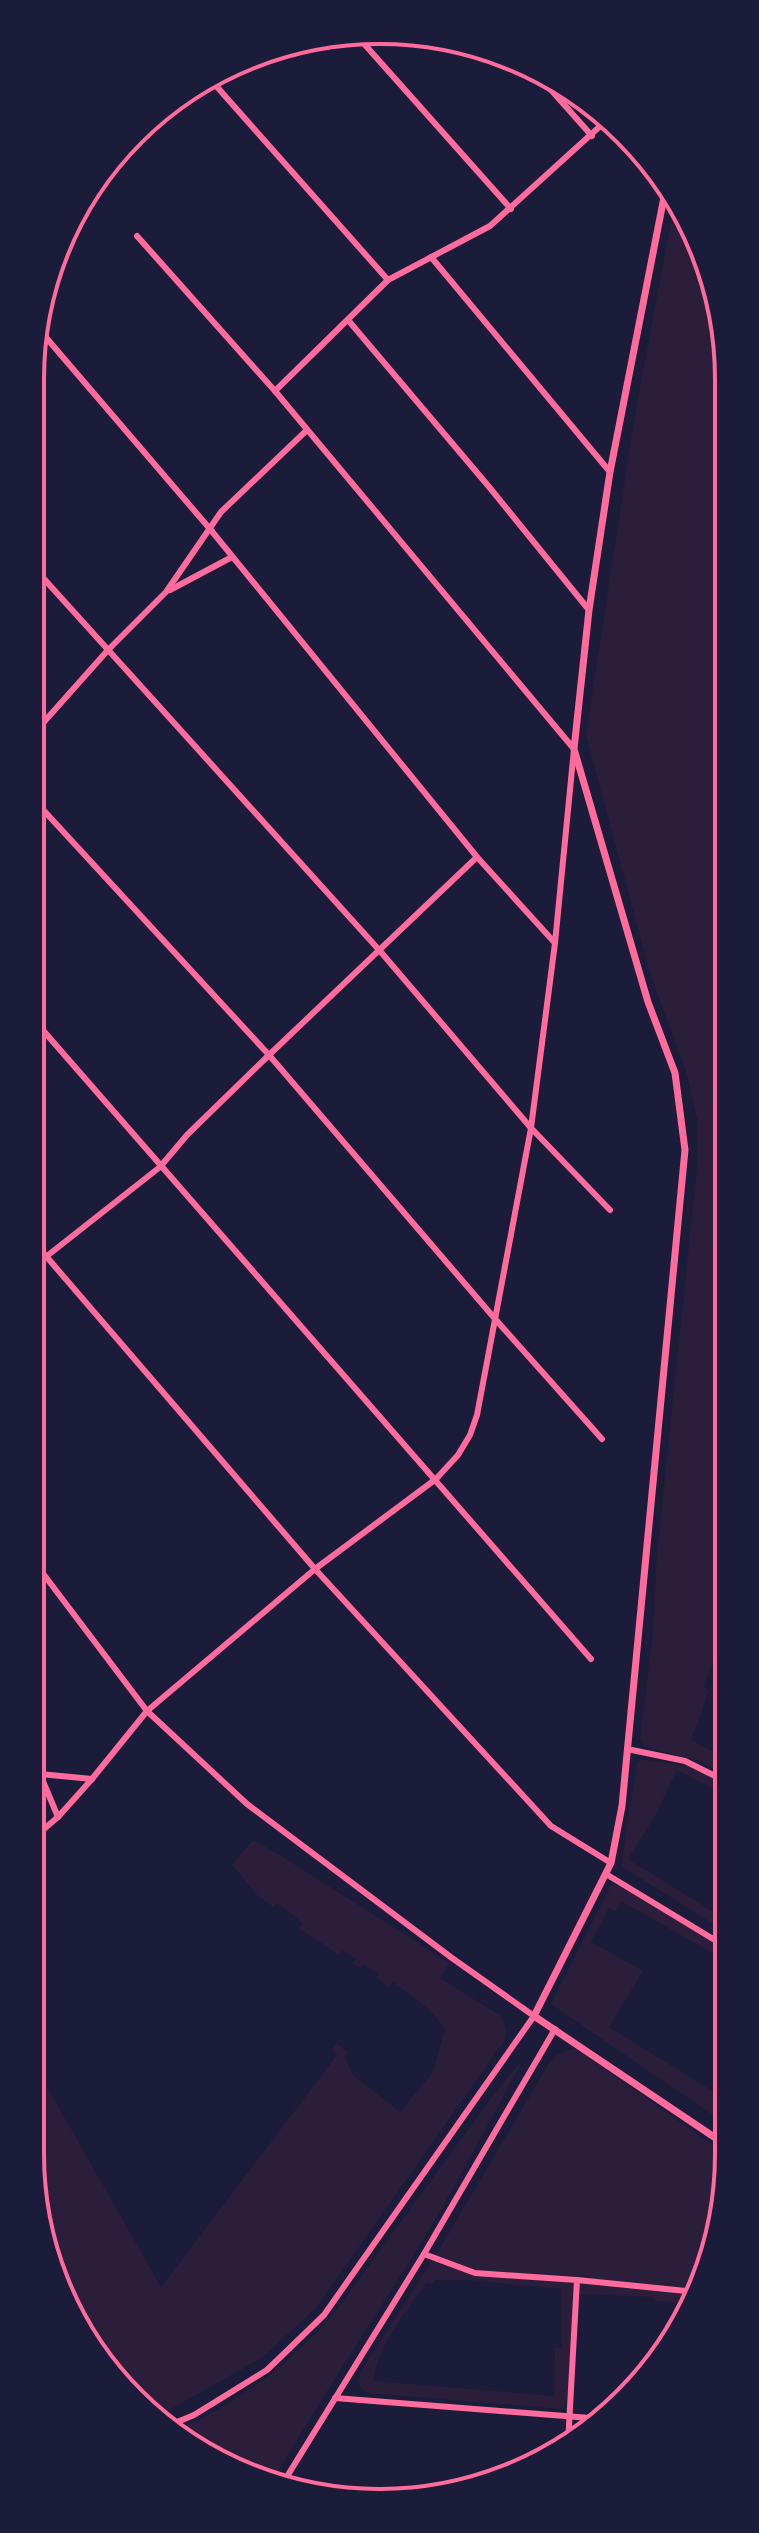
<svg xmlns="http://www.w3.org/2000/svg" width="759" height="2533" viewBox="0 0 759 2533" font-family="'Sofia Sans Condensed',sans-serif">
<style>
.green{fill:#2a1e3b;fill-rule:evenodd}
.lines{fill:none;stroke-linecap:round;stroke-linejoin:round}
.minor{stroke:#ff6b9d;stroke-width:6}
.tertiary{stroke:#ff6b9d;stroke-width:7}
.rim{fill:none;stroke:#ff6b9d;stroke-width:4}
</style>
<rect width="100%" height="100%" fill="#1b1b3a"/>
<!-- green -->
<g class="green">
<polygon points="675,200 693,225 726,334 723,1665 714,1660 703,1687 709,1691 691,1740 723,1757 723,1773 698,1761 650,1748 644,1745 640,1739 653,1631 657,1553 697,1168 698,1123 687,1074 650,973 586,735 634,420"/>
<polygon points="641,1759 687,1766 723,1782 723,1794 677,1770 654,1818 628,1859 723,1918 723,1930 621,1866 637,1763"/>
<path d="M 252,1841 L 256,1841 L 278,1854 L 450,1963 L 440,1978 L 501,2016 L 506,2029 L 504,2041 L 316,2308 L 263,2357 L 159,2416 L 117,2384 L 56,2287 L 30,2153 L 30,2057 L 161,2287 L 337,2055 L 332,2049 L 337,2043 L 348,2052 L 345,2058 L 353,2075 L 400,2112 L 433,2072 L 445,2029 C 431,2008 413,1997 393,1982 L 389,1987 L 376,1978 L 378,1974 L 364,1964 L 360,1968 L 353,1964 L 356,1959 L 343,1950 L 339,1955 L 299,1928 L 303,1923 L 277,1903 L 273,1907 L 257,1895 L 232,1865 Z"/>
<path d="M 43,1864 C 41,1869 35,1877 34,1883 C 30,1904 48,1921 31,1943 L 31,1865 Z"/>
<polygon points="611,1885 619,1885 723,1946 723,1959 621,1901 616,1911 609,1908 591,1942 643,1971 609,2027 719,2095 723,2091 723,2122 551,2004"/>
<path d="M 569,2049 L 576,2049 L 723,2152 L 722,2221 L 691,2304 L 655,2301 L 654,2297 L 579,2294 L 567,2401 L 562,2409 L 368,2393 C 358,2388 359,2383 360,2373 L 440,2248 L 548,2065 L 557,2055 ZM 435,2280 L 467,2280 L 562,2289 L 562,2348 L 555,2348 L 554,2396 L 374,2381 C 377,2345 406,2313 426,2283 L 432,2284 Z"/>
<path d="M 524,2058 C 489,2123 455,2188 416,2251 C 368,2327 319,2402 273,2480 L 225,2467 L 176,2430 C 245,2399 286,2367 336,2311 L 494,2094 Z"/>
</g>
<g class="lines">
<!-- minor -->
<g class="minor">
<polyline points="358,37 511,209"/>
<polyline points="528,64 592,136"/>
<polyline points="210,79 388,280"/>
<polyline points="431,257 610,472"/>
<polyline points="348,320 490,488 589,610"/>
<polyline points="37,327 210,529 477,857 555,943"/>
<polyline points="275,391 388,280 490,226 608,119"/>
<polyline points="36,570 380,951 531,1128 610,1210"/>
<polyline points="170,590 232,557"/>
<polyline points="35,732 108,650 166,592 221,512 307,430"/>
<polyline points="35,801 269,1055 496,1320 602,1439"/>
<polyline points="34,1020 591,1659"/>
<polyline points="33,1241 315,1569 551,1826 611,1863"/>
<polyline points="33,1267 160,1167 187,1135 269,1055 477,857"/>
<polyline points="32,1559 147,1711 247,1804 452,1958 534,2016 324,2315 267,2370 194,2415 170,2425"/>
<polyline points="627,1749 685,1761 723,1780"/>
<polyline points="31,1768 40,1774 92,1779"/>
<polyline points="40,1774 58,1817"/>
<polyline points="31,1840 58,1817 92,1779 147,1711 315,1569 436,1479 458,1455 470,1435 477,1415 531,1128 555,943 574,749 275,391 137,236"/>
<polyline points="606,1874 723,1945"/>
<polyline points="424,2254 475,2273 577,2280 696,2292"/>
<polyline points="335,2398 603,2419"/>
<polyline points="568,2444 577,2280"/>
<polyline points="283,2483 424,2254 555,2029"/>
</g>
<!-- tertiary -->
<polyline class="tertiary" points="666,187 610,472 589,610 574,749 648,1002 675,1073 685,1150 622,1806 611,1863 534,2016 723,2143"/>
</g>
<!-- crop -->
<path d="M0 0H759V2533H0ZM379 44H380A335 335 0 0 1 715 379V2154A335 335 0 0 1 380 2489H379A335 335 0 0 1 44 2154V379A335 335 0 0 1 379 44Z" fill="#1b1b3a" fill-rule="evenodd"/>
<path class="rim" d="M379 44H380A335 335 0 0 1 715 379V2154A335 335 0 0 1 380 2489H379A335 335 0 0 1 44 2154V379A335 335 0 0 1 379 44Z"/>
</svg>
